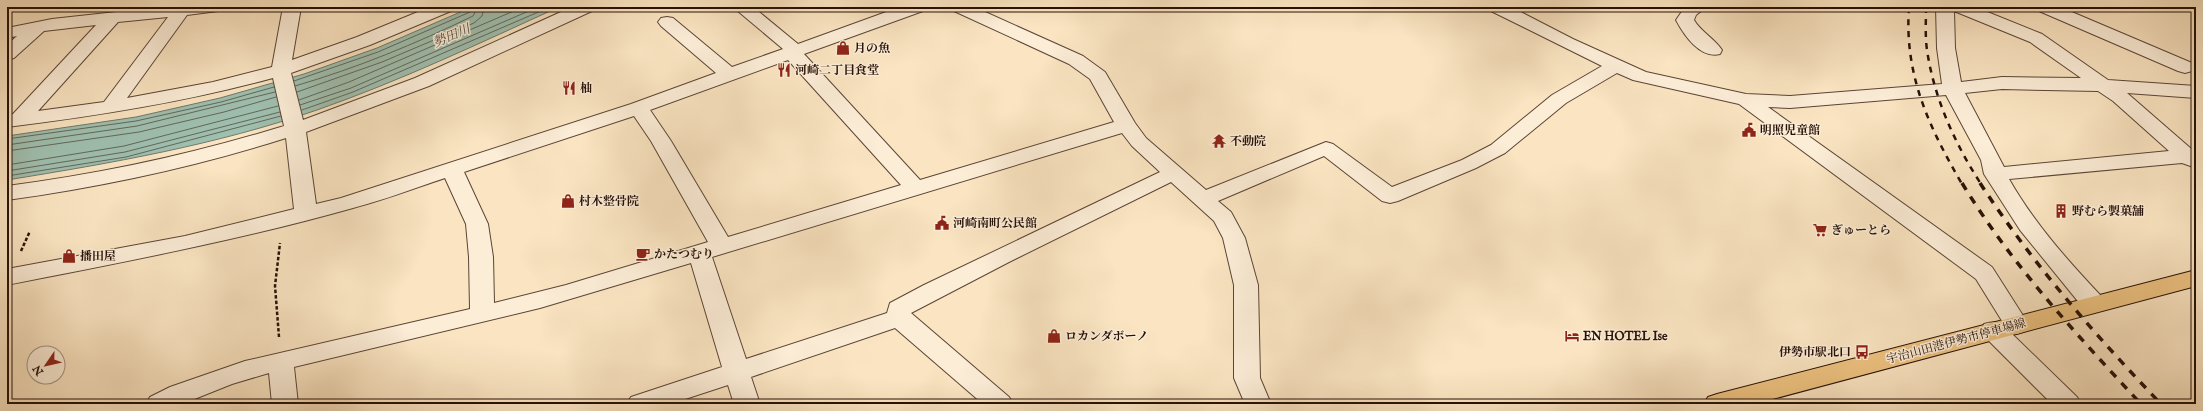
<svg xmlns="http://www.w3.org/2000/svg" width="2203" height="411" viewBox="0 0 2203 411" font-family="'IM FELL English','Noto Serif JP',serif">
<style>
.water{fill:#9fbfaf;stroke:#6f796b}
.lines{fill:none;stroke-linecap:round;stroke-linejoin:round}
.shore{stroke:#62685a;stroke-width:1}
.minor-casing{stroke:#5b4535;stroke-width:2}
.major-casing{stroke:#261006;stroke-width:2}
.path{stroke:#261006;stroke-width:2.5;stroke-dasharray:3.5 2;stroke-linecap:butt}
.minor{fill:#fcedd7;fill-rule:evenodd}
.major{fill:#edc280;fill-rule:evenodd}
.rail-far1{stroke:#261006;stroke-width:2.5;stroke-dasharray:6 6;stroke-linecap:butt}
.rail{stroke:#261006;stroke-width:3.5;stroke-dasharray:8 8;stroke-linecap:butt}
.labels{text-anchor:middle;stroke-width:3;stroke-linejoin:round;paint-order:stroke}
.poi-label{font-size:12px;font-weight:bold;fill:#261006;stroke:#fcedd7;text-anchor:start}
.street-label{font-size:12px;fill:#261006;stroke:#fcedd7}
.water-label{font-size:13px;font-style:italic;fill:#504d41;stroke:#fcedd7}
</style>
<rect width="100%" height="100%" fill="#fae4c1"/>
<filter id="stains"><feTurbulence type="fractalNoise" baseFrequency=".005" numOctaves="4"/><feColorMatrix values="0 0 0 0 .2 0 0 0 0 .09 0 0 0 0 .02 0 0 0 .5 -.17"/></filter>
<radialGradient id="worn" r=".72"><stop offset=".6" stop-color="#630" stop-opacity="0"/><stop offset="1" stop-color="#630" stop-opacity=".3"/></radialGradient>
<!-- water -->
<path class="water" d="M 472,7 L 559,7 C 480,43 400,81 317,110 C 216,145 112,163 7,180 L 7,136 L 136,117 L 220,98 L 304,74 L 377,48 Z"/>
<g class="lines">
<!-- shore -->
<g class="shore">
<polyline points="294,81 378,52 470,12 473,7"/>
<path d="M 295,86 C 357,68 415,44 473,16 L 478,7"/>
<polyline points="297,92 382,62 474,23 482,16 484,7"/>
<polyline points="299,100 349,82 523,7"/>
<polyline points="300,105 351,88 538,7"/>
<polyline points="302,110 353,92 550,7"/>
<polyline points="7,139 136,121 221,102 274,87"/>
<polyline points="7,145 137,126 275,92"/>
<polyline points="7,151 139,132 224,112 276,97"/>
<polyline points="7,165 124,146 278,106"/>
<polyline points="7,171 125,152 280,112"/>
<polyline points="7,176 126,157 281,116"/>
</g>
<defs>
<g id="minor">
<path d="M 162,7 L 221,7 L 218,11 L 187,15 L 127,98 L 213,82 L 272,67 L 283,7 L 301,7 L 292,60 L 357,37 L 430,7 L 454,7 L 451,11 L 370,45 L 291,73 L 303,120 L 415,78 L 572,7 L 595,7 L 592,11 L 429,86 L 306,132 L 316,204 L 341,198 L 631,104 L 716,73 L 661,26 L 658,22 L 661,18 L 667,17 L 673,18 L 732,67 L 783,49 L 733,7 L 753,7 L 798,44 L 900,7 L 926,7 L 923,11 L 804,54 L 920,180 L 1114,122 L 1090,79 L 1069,64 L 954,11 L 951,7 L 974,7 L 1083,56 L 1105,72 L 1135,123 L 1146,138 L 1206,190 L 1326,142 L 1333,144 L 1392,187 L 1462,160 L 1491,145 L 1552,95 L 1602,66 L 1491,11 L 1488,7 L 1511,7 L 1573,39 L 1646,72 L 1746,94 L 1790,96 L 1942,84 L 1937,48 L 1936,7 L 1975,7 L 2042,34 L 2108,80 L 2196,86 L 2196,98 L 2127,93 L 2196,153 L 2196,168 L 2182,163 L 2009,179 C 2034,223 2068,261 2103,298 L 2106,304 L 2103,310 L 2094,312 L 2085,310 L 2020,230 L 1984,174 L 1981,160 L 1946,95 L 1790,108 L 1768,107 L 1992,267 L 2029,325 L 2026,331 L 2017,334 L 2010,332 L 2077,397 L 2081,404 L 2052,404 L 1984,336 L 1981,330 L 1984,324 C 1994,321 1999,321 2007,329 L 1976,279 L 1739,104 L 1633,80 L 1617,73 L 1566,103 L 1505,153 L 1476,168 L 1398,201 L 1390,203 L 1382,201 L 1324,156 L 1218,201 L 1231,212 L 1245,238 L 1258,285 L 1260,378 L 1271,404 L 1245,404 L 1234,378 L 1234,285 L 1223,238 L 1214,221 L 1171,182 L 1009,262 L 911,313 L 1009,397 L 1013,404 L 983,404 L 895,328 L 751,377 L 760,404 L 734,404 L 728,385 L 670,404 L 627,404 L 631,397 L 722,367 L 691,263 L 540,308 L 294,367 L 298,404 L 272,404 L 269,373 L 232,384 L 182,404 L 146,404 L 150,397 L 170,387 L 245,361 L 470,309 L 469,257 L 466,224 L 445,178 C 415,188 384,200 353,208 C 240,240 123,262 7,285 L 7,269 L 185,236 L 294,209 L 286,138 C 195,167 102,187 7,200 L 7,186 C 101,174 193,154 284,126 L 273,78 C 186,102 97,116 7,127 L 7,115 L 13,114 L 96,25 L 44,31 L 14,58 L 7,60 L 7,45 L 17,36 L 7,38 L 7,28 L 52,19 ZM 1954,11 L 2030,42 L 2081,78 L 2002,77 L 1961,82 L 1955,48 ZM 168,17 L 104,102 L 38,111 L 118,22 ZM 788,60 L 901,185 L 728,237 L 671,141 L 650,110 ZM 2002,89 L 2098,91 L 2113,101 L 2169,151 L 2004,167 L 1965,93 ZM 634,116 L 651,141 L 708,242 L 566,285 L 494,303 L 493,257 L 488,224 L 464,172 ZM 1122,133 L 1132,146 L 1160,172 L 924,285 L 890,303 L 887,313 L 746,359 L 712,257 Z"/>
<path d="M 1685,7 L 1706,7 L 1696,15 L 1694,20 C 1701,32 1714,38 1722,50 L 1720,54 C 1700,59 1684,35 1676,20 Z"/>
<polygon points="2036,7 2060,7 2192,63 2194,67 2192,71 2185,73 2178,71 2039,11"/>
</g>
<polygon id="major" points="2196,270 2196,286 1754,404 1704,404 1708,397 1717,394"/>
</defs>
<!-- minor casing -->
<use href="#minor" class="minor-casing"/>
<!-- major casing -->
<use href="#major" class="major-casing"/>
<!-- path -->
<g class="path">
<polyline points="21,251 30,231"/>
<polyline points="279,337 275,286 280,243"/>
</g>
<!-- minor -->
<use href="#minor" class="minor"/>
<!-- major -->
<use href="#major" class="major"/>
<!-- rail-far1 -->
<g class="rail-far1">
<path d="M 1909,7 C 1904,75 1929,127 1962,184"/>
<path d="M 1926,7 C 1926,21 1925,36 1927,50 C 1934,98 1955,144 1981,184"/>
</g>
<!-- rail -->
<g class="rail">
<path d="M 1962,183 C 2011,264 2077,335 2141,404"/>
<path d="M 1980,183 C 2032,263 2096,336 2161,404"/>
</g>
</g>
<!-- icons -->
<defs>
<symbol id="shop-bare" viewBox="-9 -9 18 18"><path d="M-5-2.5h2.3a2.7 3.5 0 0 1 5.4 0H5L5.5 6h-11ZM-1.5-2.5h3a1.5 2.3 0 0 0-3 0Z" fill="#8f2418" stroke="#fcedd7" stroke-width="2.5" paint-order="stroke"/></symbol>
<symbol id="restaurant-bare" viewBox="-9 -9 18 18"><path d="M-5-6h1v4h1v-4h1v4h1v-4h1v5L-1.5 .5V6h-2V.5L-5-1ZM5-6V6H3V1.5H1.5Q1.5-4 5-6Z" fill="#8f2418" stroke="#fcedd7" stroke-width="2.5" paint-order="stroke"/></symbol>
<symbol id="civic-bare" viewBox="-9 -9 18 18"><path d="M-.6-6.5H3V-4.5H.6V-3L4-1V1h2V6H-6V1h2V-1L-.6-3ZM-1.2 2.5V6h2.4V2.5Z" fill="#8f2418" stroke="#fcedd7" stroke-width="2.5" paint-order="stroke"/></symbol>
<symbol id="temple-bare" viewBox="-9 -9 18 18"><path d="M0-6L5-2H3V0L6.5 2.5H4V6H1.5V3h-3V6H-4V2.5H-6.5L-3 0V-2H-5Z" fill="#8f2418" stroke="#fcedd7" stroke-width="2.5" paint-order="stroke"/></symbol>
<symbol id="building-bare" viewBox="-9 -9 18 18"><path d="M-4-6H4V6H1V3H-1V6H-4ZM-2.5-4.3h1.7v1.8h-1.7ZM.8-4.3h1.7v1.8H.8ZM-2.5-1h1.7V.8h-1.7ZM.8-1h1.7V.8H.8Z" fill="#8f2418" stroke="#fcedd7" stroke-width="2.5" paint-order="stroke"/></symbol>
<symbol id="supermarket-bare" viewBox="-9 -9 18 18"><path d="M-6-5.5h2.5l.6 2H6L4.5 2H-2.5L-4.4-4H-6ZM-1.5 3.2a1.3 1.3 0 1 0 .1 0ZM3 3.2a1.3 1.3 0 1 0 .1 0Z" fill="#8f2418" stroke="#fcedd7" stroke-width="2.5" paint-order="stroke"/></symbol>
<symbol id="cafe-bare" viewBox="-9 -9 18 18"><path d="M-5.5-4.5H6V0H3Q3 3.5 0 3.5H-2.5Q-5.5 3.5-5.5 0ZM3-3.2v2h1.7v-2ZM-6 4.5H4V6H-6Z" fill="#8f2418" stroke="#fcedd7" stroke-width="2.5" paint-order="stroke"/></symbol>
<symbol id="hotel-bare" viewBox="-9 -9 18 18"><path d="M-6-4.5h1.5V1H6V5H4.5V3h-9V5H-6ZM-4 0a1.8 1.8 0 1 1 3.6 0ZM.5 0V-2.5h3Q6-2.5 6 0Z" fill="#8f2418" stroke="#fcedd7" stroke-width="2.5" paint-order="stroke"/></symbol>
<symbol id="bus-bare" viewBox="-9 -9 18 18"><path d="M-5-6H5V4H4V6H2V4H-2V6H-4V4H-5ZM-3.5-4V0h7V-4ZM-3.5 1.2v1.5H-2V1.2ZM2 1.2v1.5H3.5V1.2Z" fill="#8f2418" stroke="#fcedd7" stroke-width="2.5" paint-order="stroke"/></symbol>
</defs>
<g fill-rule="evenodd">
<use href="#shop-bare" x="833" y="38" width="20" height="20"/>
<use href="#restaurant-bare" x="774" y="60" width="20" height="20"/>
<use href="#restaurant-bare" x="559" y="78" width="20" height="20"/>
<use href="#civic-bare" x="1739" y="120" width="20" height="20"/>
<use href="#temple-bare" x="1209" y="131" width="20" height="20"/>
<use href="#shop-bare" x="558" y="191" width="20" height="20"/>
<use href="#building-bare" x="2051" y="201" width="20" height="20"/>
<use href="#civic-bare" x="932" y="213" width="20" height="20"/>
<use href="#supermarket-bare" x="1810" y="220" width="20" height="20"/>
<use href="#cafe-bare" x="633" y="244" width="20" height="20"/>
<use href="#shop-bare" x="59" y="246" width="20" height="20"/>
<use href="#shop-bare" x="1044" y="326" width="20" height="20"/>
<use href="#hotel-bare" x="1562" y="326" width="20" height="20"/>
<use href="#bus-bare" x="1852" y="342" width="20" height="20"/>
</g>
<g class="labels">
<!-- poi labels -->
<g class="poi-label">
<text x="854" y="52">月の魚</text>
<text x="795" y="74">河崎二丁目食堂</text>
<text x="580" y="92">柚</text>
<text x="1760" y="134">明照児童館</text>
<text x="1230" y="145">不動院</text>
<text x="579" y="205">村木整骨院</text>
<text x="2072" y="215">野むら製菓舗</text>
<text x="953" y="227">河崎南町公民館</text>
<text x="1831" y="234">ぎゅーとら</text>
<text x="654" y="258">かたつむり</text>
<text x="80" y="260">播田屋</text>
<text x="1065" y="340">ロカンダボーノ</text>
<text x="1583" y="340">EN HOTEL Ise</text>
<text x="1851" y="356" text-anchor="end">伊勢市駅北口</text>
</g>
<!-- street labels -->
<g class="street-label">
<text transform="translate(1956 341) rotate(-15)" y="4">宇治山田港伊勢市停車場線</text>
</g>
<!-- water labels -->
<g class="water-label">
<text transform="translate(451 35) rotate(-23)" y="5">勢田川</text>
</g>
</g>
<!-- margin -->
<rect width="2203" height="411" fill="none" stroke="#fae4c1" stroke-width="24"/>
<rect x="8" y="8" width="2187" height="395" fill="none" stroke="#261006" stroke-width="2"/>
<rect x="12" y="12" width="2179" height="387" fill="none" stroke="#261006"/>
<!-- north arrow -->
<g transform="translate(46 365) rotate(236)"><circle r="19" fill="#fcedd7" stroke="#a69583"/>
<path d="M0-3L7 15L0 10L-7 15Z" fill="#8f2418"/>
<text y="-6" font-size="11" font-weight="bold" text-anchor="middle" fill="#261006">N</text>
</g>
<rect width="100%" height="100%" filter="url(#stains)"/>
<rect width="100%" height="100%" fill="url(#worn)"/>
</svg>
